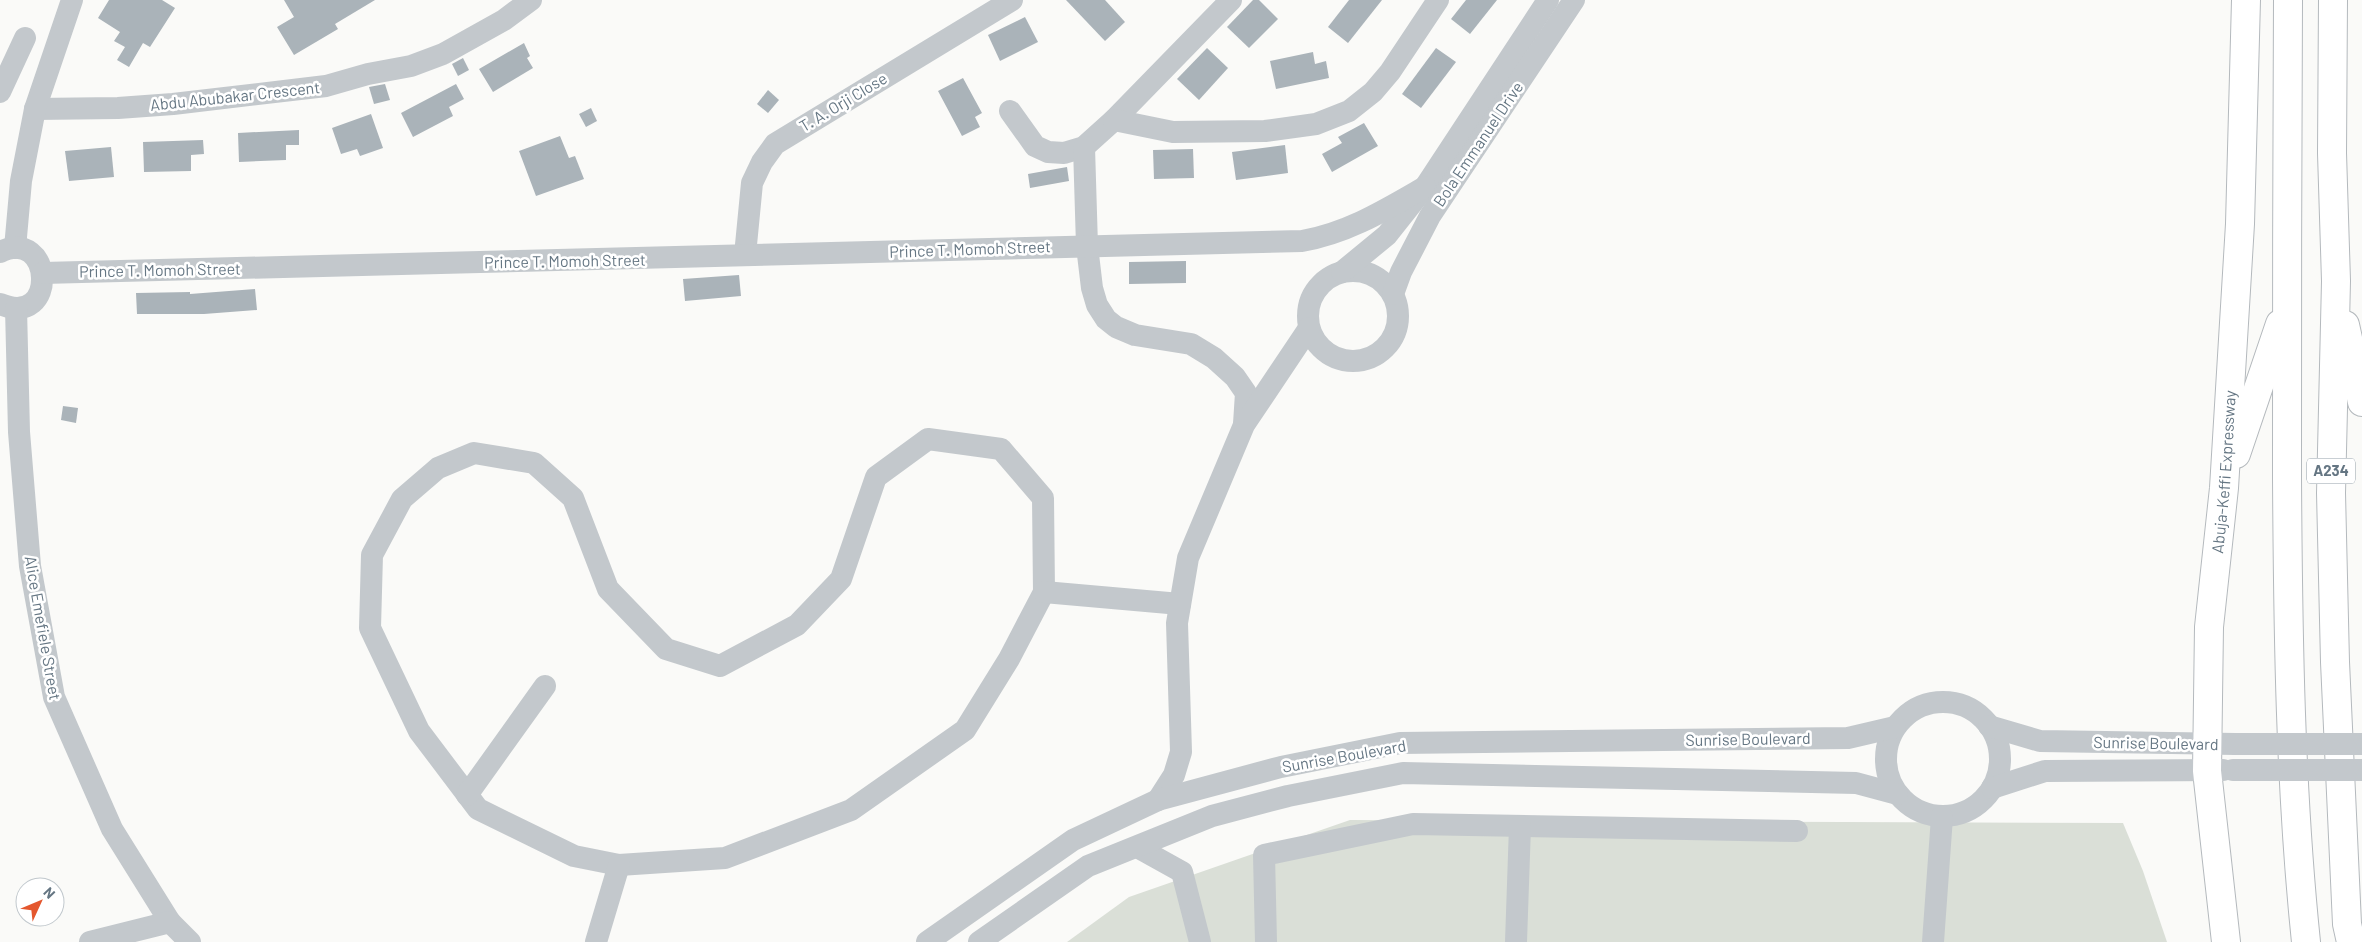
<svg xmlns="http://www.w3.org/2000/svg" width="2362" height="942" viewBox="0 0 2362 942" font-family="Barlow,sans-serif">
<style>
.green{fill:#dadfd7}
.building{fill:#aab3b9}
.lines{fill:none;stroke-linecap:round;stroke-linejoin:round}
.highway-casing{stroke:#b4b9bd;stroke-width:30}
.minor{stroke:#c3c8cc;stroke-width:22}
.highway{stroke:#fff;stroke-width:28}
.minor-bridge{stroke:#c3c8cc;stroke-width:22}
.labels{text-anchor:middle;stroke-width:5;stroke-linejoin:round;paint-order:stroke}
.shield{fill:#fff;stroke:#939fa8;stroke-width:1}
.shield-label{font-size:15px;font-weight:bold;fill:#657683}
.street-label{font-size:16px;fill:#657683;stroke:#fff}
</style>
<rect width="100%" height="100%" fill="#fafaf8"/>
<!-- green -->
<polygon class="green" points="1350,820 2123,823 2143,871 2167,942 1067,942 1129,897"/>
<!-- building -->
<g class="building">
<polygon points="109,0 162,0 175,8 150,47 143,43 129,67 117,60 125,47 114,41 120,32 98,18"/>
<polygon points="284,0 375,0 335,24 338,29 294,55 277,27 294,17"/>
<polygon points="1066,0 1105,0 1125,22 1105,41"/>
<polygon points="1253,0 1259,0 1278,19 1249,48 1227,27"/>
<polygon points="1349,0 1382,0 1348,43 1328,27"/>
<polygon points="1466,0 1497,0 1470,34 1451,19"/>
<polygon points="1025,17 1038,42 1000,61 988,35"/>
<polygon points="524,43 530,56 527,58 533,68 493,92 479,69"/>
<polygon points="1207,48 1228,68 1199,100 1177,79"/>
<polygon points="1436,48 1456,62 1421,108 1402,94"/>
<polygon points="1313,52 1315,64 1326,61 1329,78 1276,89 1270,61"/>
<polygon points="463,58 469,70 458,76 452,64"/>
<polygon points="963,78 982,113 975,117 980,127 962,136 938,91"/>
<polygon points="385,84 390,100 374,104 369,87"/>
<polygon points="456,84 464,99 449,107 453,116 413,137 401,113"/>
<polygon points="768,90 779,100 768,113 757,104"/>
<polygon points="591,108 597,121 586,127 579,114"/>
<polygon points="371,114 383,148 360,156 357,149 341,154 332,128"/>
<polygon points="1364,123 1378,146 1332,172 1322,154 1342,143 1338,137"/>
<polygon points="299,130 299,145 286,145 286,160 239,162 238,133"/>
<polygon points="560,136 569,158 575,156 584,179 536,196 519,151"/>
<polygon points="203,140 204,154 191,155 191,171 144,172 143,142"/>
<polygon points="1285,145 1288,173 1236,180 1232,152"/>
<polygon points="111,147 114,177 69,181 65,151"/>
<polygon points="1193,149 1194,178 1154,179 1153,150"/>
<polygon points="1067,167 1069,181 1030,188 1028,174"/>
<polygon points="1186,261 1186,283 1129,284 1129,262"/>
<polygon points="739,275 741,296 685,301 683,279"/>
<polygon points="255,289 257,310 204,314 137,314 136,293 190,292 190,294"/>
<polygon points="63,406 78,408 76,423 61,420"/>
</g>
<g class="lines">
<defs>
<g id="highway">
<path d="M 2288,0 C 2287,159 2287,319 2287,478 C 2288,633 2290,788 2306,942"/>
<polyline points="2333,0 2332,153 2336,281 2331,493 2335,662 2347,924 2351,942"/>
<polyline points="2345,325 2362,402"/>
<polyline points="2236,454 2280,324"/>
<path id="s1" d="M 2226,942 L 2207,771 L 2209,627 L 2224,488 L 2240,224 L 2246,0"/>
</g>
</defs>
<!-- highway casing -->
<use href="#highway" class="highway-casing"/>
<!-- minor -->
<g class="minor">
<polyline points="0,92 25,38"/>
<polyline points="35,109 118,108 173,104 326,86 368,74 411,66 443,54 504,20 531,0"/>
<polyline points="1010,111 1035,146 1048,152 1064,153 1084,147 1114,120 1231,0"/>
<polyline points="1114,120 1173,132 1265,131 1316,124 1349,111 1373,92 1390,72 1438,0"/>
<polyline points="1084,147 1087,246 1092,288 1097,305 1106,319 1116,327 1135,335 1191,344 1214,358 1235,377 1246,393 1244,424"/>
<polyline points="15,248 21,181 35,109 72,0"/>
<path d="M 0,252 C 53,226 59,329 0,304"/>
<polyline points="745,255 752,183 762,162 775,144 1012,0"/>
<circle cx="1353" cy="316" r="45"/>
<polyline points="1342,272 1387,235 1425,187 1548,0"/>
<path d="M 43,273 L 1302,241 C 1348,233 1385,210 1425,187"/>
<polyline points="1393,294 1401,272 1430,216 1574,0"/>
<polyline points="16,308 19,432 30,566 54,697 112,829 170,922 190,942"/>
<polygon points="928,439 1001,449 1043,498 1044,592 1009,659 965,730 851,810 725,858 619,865 574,856 478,809 419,731 370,628 372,555 402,499 438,468 474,453 534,463 573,498 608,589 666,649 720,666 797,625 841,579 876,477"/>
<polyline points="1044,592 1180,604"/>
<circle cx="1943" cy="759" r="57"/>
<polyline points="1989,726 2040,741 2236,744"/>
<polyline points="1992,788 2045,771 2223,770"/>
<polyline points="467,795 545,686"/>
<polyline points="1158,800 1174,775 1181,752 1177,623 1188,558 1244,425 1309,328"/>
<polyline points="1137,847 1182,872 1200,942"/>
<polyline points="90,942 170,922"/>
<polyline points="596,942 619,865"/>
<polyline points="927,942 1073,840 1158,800 1281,767 1400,743 1848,738 1895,727"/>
<polyline points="979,942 1088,866 1212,816 1288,796 1403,773 1856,783 1897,794"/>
<polyline points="1266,942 1264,855 1413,824 1797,831"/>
<polyline points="1516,942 1520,826"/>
<polyline points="1933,942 1942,817"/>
</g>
<!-- highway -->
<use href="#highway" class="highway"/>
<!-- minor-bridge -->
<g class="minor-bridge">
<polyline points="2236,744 2362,744"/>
<polyline points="2233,770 2362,770"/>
</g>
</g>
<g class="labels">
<!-- shield labels -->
<rect class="shield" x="2307" y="458.5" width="48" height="25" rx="4"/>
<g class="shield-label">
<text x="2331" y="476">A234</text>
</g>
<!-- street labels -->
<g class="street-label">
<text transform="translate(235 96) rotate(-6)" y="6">Abdu Abubakar Crescent</text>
<text transform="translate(843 102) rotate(-31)" y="6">T. A. Orji Close</text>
<text transform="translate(1478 144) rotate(-56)" y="6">Bola Emmanuel Drive</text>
<text transform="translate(970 249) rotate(-2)" y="6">Prince T. Momoh Street</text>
<text transform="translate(565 261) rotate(-1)" y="6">Prince T. Momoh Street</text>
<text transform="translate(160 270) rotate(-1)" y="6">Prince T. Momoh Street</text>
<text dy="6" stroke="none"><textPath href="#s1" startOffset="472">Abuja-Keffi Expressway</textPath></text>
<text transform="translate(43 628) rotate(80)" y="6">Alice Emefiele Street</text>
<text transform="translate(1748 739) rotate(-1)" y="6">Sunrise Boulevard</text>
<text transform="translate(2156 743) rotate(1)" y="6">Sunrise Boulevard</text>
<text transform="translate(1344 756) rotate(-10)" y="6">Sunrise Boulevard</text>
</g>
</g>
<!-- north arrow -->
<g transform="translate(40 902) rotate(46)"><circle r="24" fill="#ffffff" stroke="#c1c8cd"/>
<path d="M0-4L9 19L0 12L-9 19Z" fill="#e4572e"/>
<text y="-8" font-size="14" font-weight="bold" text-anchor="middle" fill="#657683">N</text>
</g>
</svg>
